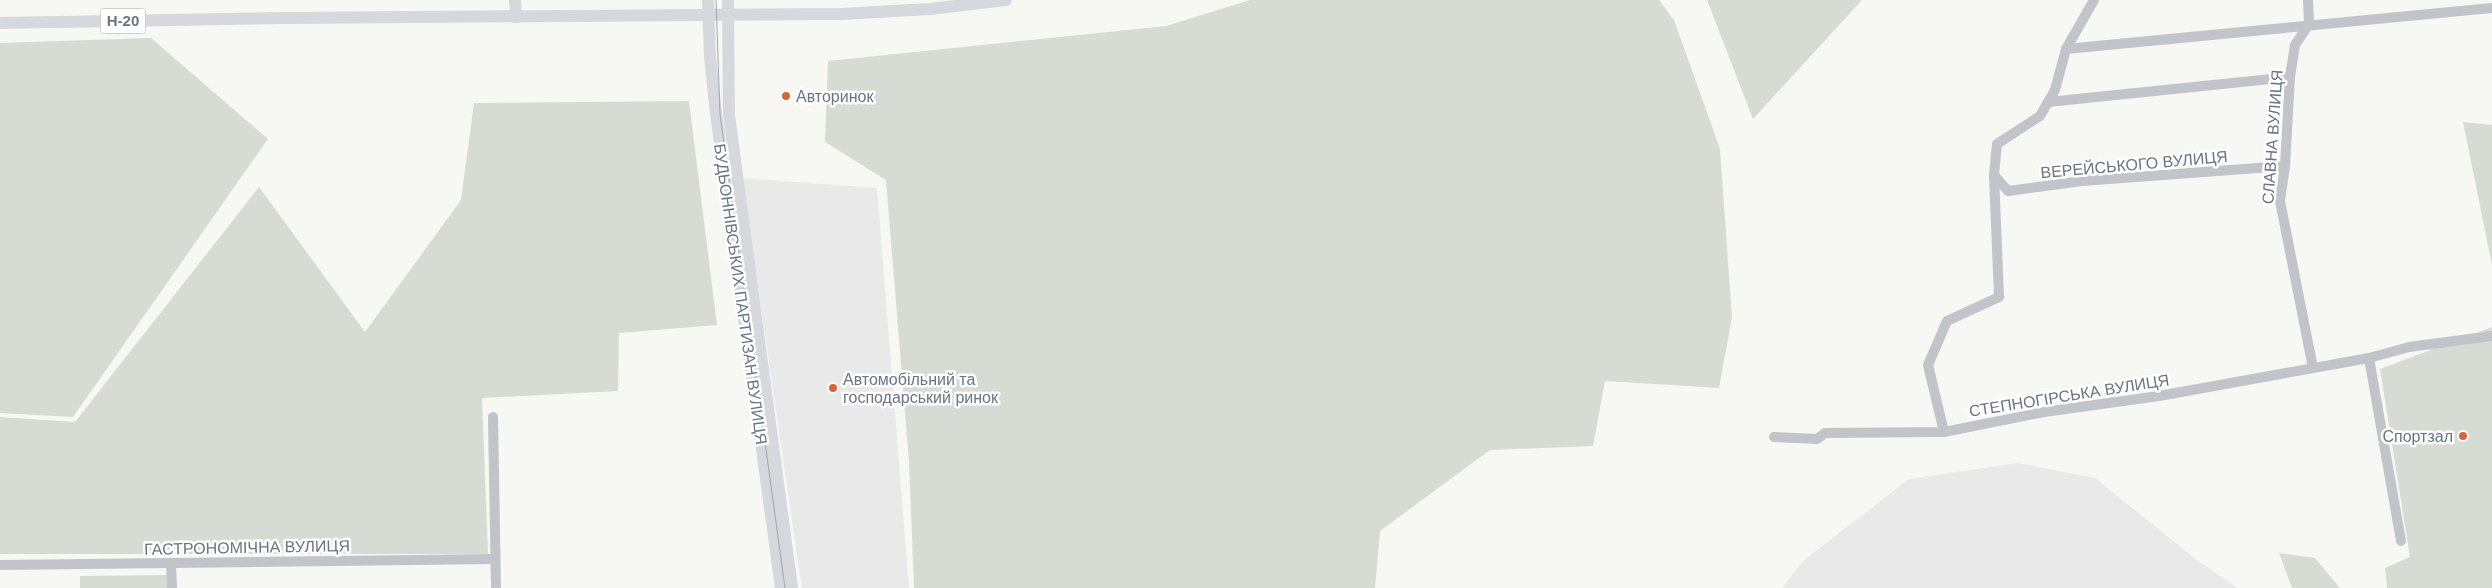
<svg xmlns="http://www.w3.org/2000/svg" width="2492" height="588" viewBox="0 0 2492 588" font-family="Arial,sans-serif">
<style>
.built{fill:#e8e9e8}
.green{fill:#d6dcd4}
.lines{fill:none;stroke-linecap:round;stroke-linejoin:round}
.minor{stroke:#c1c4c8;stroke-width:10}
.major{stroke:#d5d8dc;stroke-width:12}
.tram{stroke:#a2a7ad;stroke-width:1}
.poi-dot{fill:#d66735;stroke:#fff;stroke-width:2}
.labels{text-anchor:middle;stroke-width:5;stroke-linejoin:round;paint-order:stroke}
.shield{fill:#fff;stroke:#959ea8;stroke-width:1}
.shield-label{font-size:15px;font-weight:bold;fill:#687583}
.poi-label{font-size:16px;fill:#687583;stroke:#fff;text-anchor:start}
.street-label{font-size:16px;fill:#687583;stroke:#fff}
</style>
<rect width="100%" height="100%" fill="#f7f7f4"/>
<!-- built -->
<g class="built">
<polygon points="742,178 877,188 909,588 802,588"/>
<polygon points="2018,463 2095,478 2198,561 2238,588 1782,588 1803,561 1909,479"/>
</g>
<!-- green -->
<g class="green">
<polygon points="1250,0 1659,0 1674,20 1720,149 1732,317 1719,388 1605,381 1593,446 1490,450 1380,531 1375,588 914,588 909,462 886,180 825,142 828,61 1166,26"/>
<polygon points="1707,0 1862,0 1753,119"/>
<polygon points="151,38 268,139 73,417 0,413 0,43"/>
<polygon points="689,101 717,325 619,333 618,391 482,398 488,554 0,554 0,417 75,422 259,187 365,332 461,200 474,103"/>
<polygon points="2463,122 2492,125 2492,265"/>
<polygon points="2492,327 2492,588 2387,588 2385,568 2410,557 2380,369"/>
<polygon points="2279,553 2315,558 2340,588 2292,588"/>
<polygon points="167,575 167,588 80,588 80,576"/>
</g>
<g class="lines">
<!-- minor -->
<g class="minor">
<polyline points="2308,0 2309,24 2295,45 2290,77 2285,166 2280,201 2313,368"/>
<polyline points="2066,49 2492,8"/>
<polyline points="2048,102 2290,77"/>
<polyline points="1994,175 2008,191 2082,181 2285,166"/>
<polyline points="2369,358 2401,541"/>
<polyline points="493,417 496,588"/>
<polyline points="1944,432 1928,365 1947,321 1999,297 1994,175 1997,144 2040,116 2055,90 2066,49 2094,0"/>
<polyline points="1774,437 1817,439 1825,433 1944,432 2044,412 2159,396 2369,358 2409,347 2492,336"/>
<polyline points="171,563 172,588"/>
<polyline points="0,565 495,559"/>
</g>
<!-- major -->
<g class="major">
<polyline points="515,0 516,17"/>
<polyline points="708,0 710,57 716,114 781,588"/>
<polyline points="728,0 729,115 792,588"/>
<polyline points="0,23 283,18 841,14 930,9 1006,0"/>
</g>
<!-- tram -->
<polyline class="tram" points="716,0 720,114 785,588"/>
</g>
<!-- markers -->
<g class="poi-dot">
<circle cx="786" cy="96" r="5"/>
<circle cx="833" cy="388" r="5"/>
<circle cx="2463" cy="436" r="5"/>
</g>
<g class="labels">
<!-- shield labels -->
<rect class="shield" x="100.5" y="8.5" width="45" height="25" rx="4"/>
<g class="shield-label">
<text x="123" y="26">Н-20</text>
</g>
<!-- poi labels -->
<g class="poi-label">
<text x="796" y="102">Авторинок</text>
<text x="843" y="385">Автомобільний та<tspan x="843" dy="18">господарський ринок</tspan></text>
<text x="2453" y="442" text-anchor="end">Спортзал</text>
</g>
<!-- street labels -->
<g class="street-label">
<text transform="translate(2272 137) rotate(-86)" y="6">СЛАВНА ВУЛИЦЯ</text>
<text transform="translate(2134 164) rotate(-5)" y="6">ВЕРЕЙСЬКОГО ВУЛИЦЯ</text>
<text transform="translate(741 294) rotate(82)" y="6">БУДЬОННІВСЬКИХ ПАРТИЗАН ВУЛИЦЯ</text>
<text transform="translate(2069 395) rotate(-9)" y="6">СТЕПНОГІРСЬКА ВУЛИЦЯ</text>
<text transform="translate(247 547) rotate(-1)" y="6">ГАСТРОНОМІЧНА ВУЛИЦЯ</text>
</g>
</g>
</svg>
